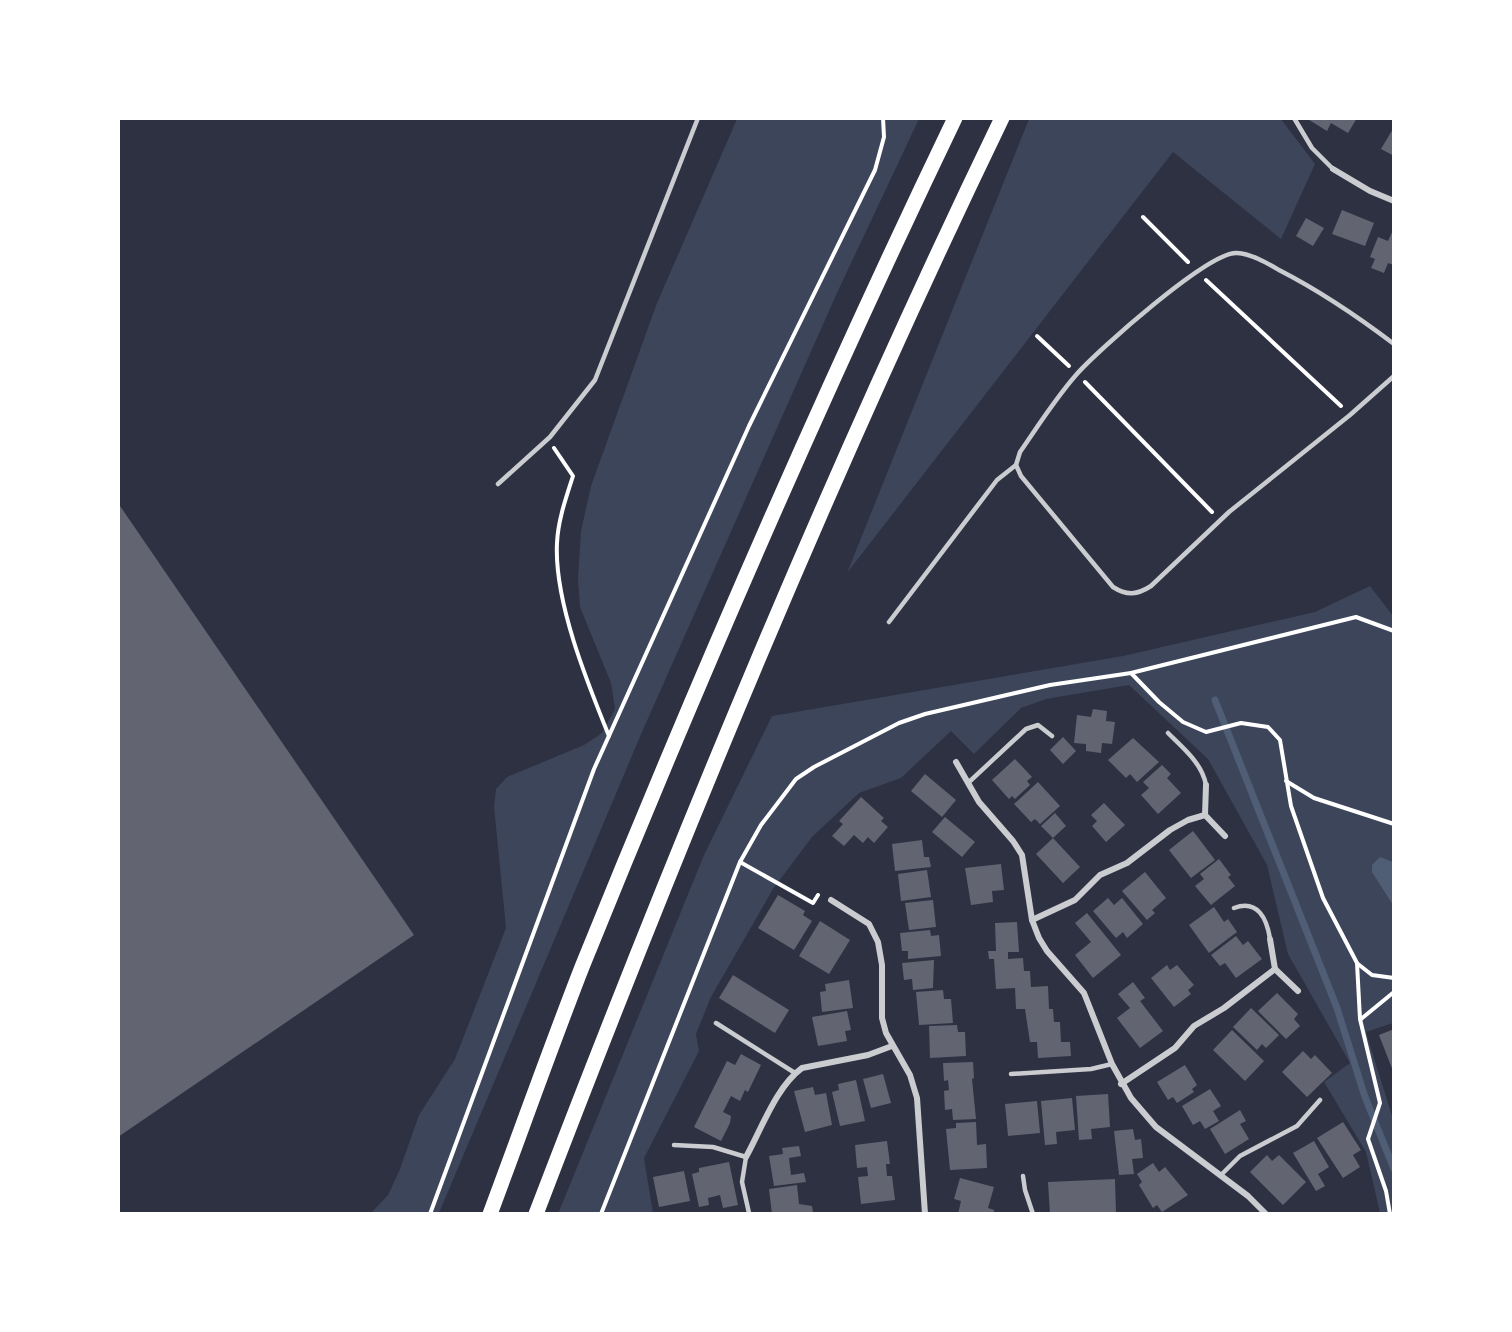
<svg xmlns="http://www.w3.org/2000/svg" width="1512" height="1332" viewBox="0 0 1512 1332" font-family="'Golos Text',sans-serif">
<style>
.green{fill:#3c4559}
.water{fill:#4f5d75}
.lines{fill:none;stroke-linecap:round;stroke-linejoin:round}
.stream{stroke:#4f5d75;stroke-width:7}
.building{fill:#626471}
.path{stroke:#fff;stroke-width:4}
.service{stroke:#caccd0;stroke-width:4.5}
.minor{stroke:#caccd0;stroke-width:6}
.trunk{stroke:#fff;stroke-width:15}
</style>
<rect width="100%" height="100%" fill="#2d3142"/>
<!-- green -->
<g class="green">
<polygon points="737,119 919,119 837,293 642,732 439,1213 370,1214 388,1195 400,1169 419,1115 455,1059 506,928 494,807 496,789 507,777 584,745 602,733 615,709 611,683 580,607 578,578 581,531 591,486 657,303"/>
<polygon points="1029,119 1281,119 1315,164 1281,239 1173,152 847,573"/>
<polygon points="1370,586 1393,616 1393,1023 1366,1032 1393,1119 1393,1213 1380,1213 1366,1152 1324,1082 1350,1063 1288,954 1267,865 1208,759 1129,685 1046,699 1021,708 974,754 951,731 901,778 859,793 812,837 773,889 711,997 696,1034 699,1051 644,1158 653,1213 558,1214 704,855 772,716 1123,656 1315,612"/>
</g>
<!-- water -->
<polygon class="water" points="1380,857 1393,862 1393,905 1372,872 1372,865"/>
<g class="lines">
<!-- stream -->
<polyline class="stream" points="1215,700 1337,1008 1365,1097 1394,1169"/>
</g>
<!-- building -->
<g class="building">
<polygon points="1306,118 1357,118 1348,133 1331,123 1327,131"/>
<polygon points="1394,127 1394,156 1381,149"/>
<polygon points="1342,210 1374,223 1365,246 1332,234"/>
<polygon points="1306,218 1324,228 1313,246 1296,236"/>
<polygon points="1394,228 1394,265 1388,263 1384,273 1371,268 1375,259 1370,257 1378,237 1388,241"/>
<polygon points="118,503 414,935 118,1137"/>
<polygon points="1093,709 1107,711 1106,721 1115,722 1112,744 1102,743 1101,753 1086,751 1086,744 1074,743 1077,715 1091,717"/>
<polygon points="1063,737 1076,751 1063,764 1050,750"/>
<polygon points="1133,738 1159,762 1137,782 1130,774 1126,778 1108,760"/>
<polygon points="1015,759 1032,777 1027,781 1030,785 1015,799 1012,796 1009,799 992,780"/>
<polygon points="1162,765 1171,774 1167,778 1181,793 1158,814 1141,795 1149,788 1143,782"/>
<polygon points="925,774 956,800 942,817 911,791"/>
<polygon points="1038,782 1060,806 1040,824 1035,819 1031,822 1014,804"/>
<polygon points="861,797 884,818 881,821 888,827 874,843 868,837 863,843 854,835 844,846 832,836 843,824 839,821"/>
<polygon points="1104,803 1125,825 1106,842 1092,826 1097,821 1091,815"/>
<polygon points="1055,813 1066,826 1053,838 1041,826"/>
<polygon points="945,817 975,842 962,857 932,832"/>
<polygon points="1193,831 1215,860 1191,878 1169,850"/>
<polygon points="1053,838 1080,867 1063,883 1036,854"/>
<polygon points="922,840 924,857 929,857 931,867 895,871 892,844"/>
<polygon points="1219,859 1231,875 1228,877 1235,886 1211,905 1195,886 1204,879 1200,874"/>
<polygon points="1001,864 1004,890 992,891 993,902 971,905 965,868"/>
<polygon points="927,870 931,897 901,901 898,874"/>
<polygon points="1145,872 1166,898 1152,910 1155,913 1147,920 1122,891"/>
<polygon points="778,895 805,911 803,915 812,921 794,950 758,928"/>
<polygon points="1108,898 1114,905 1122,898 1143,924 1127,938 1123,932 1116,938 1093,911"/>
<polygon points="933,900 936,927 909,930 905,903"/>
<polygon points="1214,907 1224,922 1228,919 1237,932 1209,953 1189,925"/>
<polygon points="1087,913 1121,955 1093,978 1075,955 1091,942 1075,923"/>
<polygon points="820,921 850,940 829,974 799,956"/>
<polygon points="1017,922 1019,952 1008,952 1008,959 1023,958 1024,971 1030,971 1031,987 1048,986 1049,1009 1053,1009 1054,1022 1060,1022 1061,1042 1070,1042 1071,1056 1038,1058 1037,1042 1030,1042 1025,1009 1016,1009 1015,988 996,989 994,959 989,959 988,951 996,951 995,923"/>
<polygon points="930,930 931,936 939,935 941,956 908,959 908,951 902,951 900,933"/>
<polygon points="1236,936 1243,945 1248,941 1262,959 1236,978 1225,963 1220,966 1211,955"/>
<polygon points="934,960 933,988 913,990 912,979 904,980 902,963"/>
<polygon points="1167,965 1170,970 1177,965 1194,985 1188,990 1191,994 1174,1007 1151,978"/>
<polygon points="733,975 789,1010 775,1033 719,998"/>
<polygon points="849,980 853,1008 822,1012 820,992 826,991 825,984"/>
<polygon points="1133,982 1145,998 1140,1001 1163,1031 1140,1048 1117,1018 1130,1008 1118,994"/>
<polygon points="943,990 944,999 951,999 953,1023 919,1025 916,992"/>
<polygon points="1277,993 1298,1014 1294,1019 1300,1026 1286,1039 1258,1011"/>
<polygon points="1251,1008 1279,1035 1266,1048 1262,1044 1257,1050 1233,1027"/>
<polygon points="847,1011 851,1030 845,1031 847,1041 818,1046 812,1017"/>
<polygon points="957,1025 958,1032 965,1032 966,1056 930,1058 929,1026"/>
<polygon points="1394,1029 1394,1071 1393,1071 1379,1035"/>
<polygon points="1232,1030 1264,1061 1245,1081 1213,1050"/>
<polygon points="1303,1051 1311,1059 1315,1055 1332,1073 1307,1097 1282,1072"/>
<polygon points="741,1054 761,1065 748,1092 745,1090 740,1101 731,1096 723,1112 731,1116 730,1123 721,1141 694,1127 727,1061 735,1065"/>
<polygon points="973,1062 974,1078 972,1079 976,1119 953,1120 952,1109 945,1110 944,1091 949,1090 948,1080 944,1081 943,1063"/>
<polygon points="1185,1065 1197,1085 1192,1089 1194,1092 1177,1103 1173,1097 1168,1100 1157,1082"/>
<polygon points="883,1074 891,1103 871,1108 863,1079"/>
<polygon points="856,1080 865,1121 840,1126 832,1092 839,1090 838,1084"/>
<polygon points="813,1087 815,1095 826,1093 832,1125 805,1132 794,1091"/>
<polygon points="1210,1089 1221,1106 1213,1111 1219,1121 1205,1129 1200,1121 1193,1125 1182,1106"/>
<polygon points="1108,1094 1110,1127 1091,1129 1092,1139 1079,1140 1076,1096"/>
<polygon points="1072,1098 1075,1130 1056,1132 1057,1144 1045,1145 1041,1101"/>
<polygon points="1037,1101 1040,1133 1008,1136 1005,1104"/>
<polygon points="1240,1110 1246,1121 1240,1124 1249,1139 1225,1154 1210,1129"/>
<polygon points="976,1122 977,1145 986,1144 987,1168 950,1170 946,1129 956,1128 956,1123"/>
<polygon points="1343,1122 1361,1150 1353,1155 1360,1167 1343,1178 1317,1138"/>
<polygon points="1133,1129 1135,1140 1141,1139 1143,1158 1132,1159 1134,1174 1119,1175 1114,1131"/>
<polygon points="887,1141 890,1164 886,1164 887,1176 892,1176 895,1200 861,1204 858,1177 868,1176 867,1167 857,1168 855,1145"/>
<polygon points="1314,1141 1329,1167 1318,1174 1325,1186 1316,1191 1293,1153"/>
<polygon points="799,1146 801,1156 789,1158 791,1175 804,1173 806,1182 774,1186 769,1156 783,1154 782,1148"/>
<polygon points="1267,1155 1272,1161 1279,1155 1306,1182 1283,1205 1250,1172"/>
<polygon points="729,1162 738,1205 723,1208 720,1195 708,1198 709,1205 699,1207 692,1174 699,1172 699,1168"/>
<polygon points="1153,1163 1159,1172 1165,1167 1188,1195 1162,1212 1157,1205 1153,1208 1139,1185 1142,1182 1137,1174"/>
<polygon points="684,1171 690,1201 659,1207 653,1177"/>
<polygon points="960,1178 994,1187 988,1208 994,1210 994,1214 958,1214 961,1201 954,1199"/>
<polygon points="1115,1179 1116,1214 1050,1214 1048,1182"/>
<polygon points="797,1185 799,1204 812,1206 813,1212 772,1214 769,1189"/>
</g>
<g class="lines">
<!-- path -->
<g class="path">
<polyline points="1143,217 1188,262"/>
<polyline points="1206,280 1341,406"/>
<polyline points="1037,336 1069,366"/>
<polyline points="1085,382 1212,512"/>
<path d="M 554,448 L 573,476 C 566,498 558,520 557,543 C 554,601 587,682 609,736"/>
<polyline points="1131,673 1159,702 1183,722 1206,732 1241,723 1268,727 1280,740 1291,806 1323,898 1357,963 1360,1019 1380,1103 1368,1139 1386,1191 1390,1214"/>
<polyline points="1286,781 1314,798 1394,824"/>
<polyline points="740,862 813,903 818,895"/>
<polyline points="1358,964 1372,975 1394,978"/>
<polyline points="1361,1019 1394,992"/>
<polyline points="430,1214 594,769 749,426 875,170 884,137 883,118"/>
<polyline points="601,1214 740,862 761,825 796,779 814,767 899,723 925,714 1050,685 1131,673 1356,617 1394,631"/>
</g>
<!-- service -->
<g class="service">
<polyline points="1294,118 1312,148 1333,169"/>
<path d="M 1394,344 C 1357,316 1320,291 1279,270 C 1267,263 1252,254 1237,253 C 1209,251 1097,351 1076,375 C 1055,399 1038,426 1020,452 L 1016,465 L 1021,476 L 1113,587 C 1127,596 1137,595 1151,586 L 1229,512 L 1350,415 L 1394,376"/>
<polyline points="498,484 550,437 595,380 698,118"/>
<polyline points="889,622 997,480 1016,465"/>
<path d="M 1168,733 C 1183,748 1202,763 1206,785"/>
<polyline points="968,783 1026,729 1038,725 1052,736"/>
<path d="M 1234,908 C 1258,899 1267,919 1270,939"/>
<polyline points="716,1023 795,1073"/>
<polyline points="1011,1074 1091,1069 1112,1064"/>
<polyline points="674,1145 713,1147 746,1157 742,1182 749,1213"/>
<polyline points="1221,1175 1240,1156 1297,1126 1320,1100"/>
<polyline points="1023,1176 1025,1190 1033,1214"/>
</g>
<!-- minor -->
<g class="minor">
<polyline points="1333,169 1370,191 1394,201"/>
<polyline points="956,762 979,802 1013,841 1022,855 1032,920 1039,938 1047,951 1084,993 1112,1064 1131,1098 1156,1127 1248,1196 1266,1214"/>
<polyline points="1205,815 1206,785"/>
<polyline points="831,900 869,924 878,942 882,965 882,1018 886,1033 910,1075 917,1098 925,1214"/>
<polyline points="1032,920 1075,900 1100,875 1127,863 1170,830 1188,820 1205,815 1225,836"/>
<polyline points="1275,969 1298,991"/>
<polyline points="1121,1084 1175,1048 1194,1026 1224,1008 1275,969 1270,939"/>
<path d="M 746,1157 C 762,1128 776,1087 802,1068 L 868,1055 L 892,1046"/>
</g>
<!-- trunk -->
<g class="trunk">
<path d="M 490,1214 C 521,1131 550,1049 582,967 C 698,680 821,397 955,118"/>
<path d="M 536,1214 C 678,843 829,476 1002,118"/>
</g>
</g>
<!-- border -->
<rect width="1512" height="1332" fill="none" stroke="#ffffff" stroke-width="240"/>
</svg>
